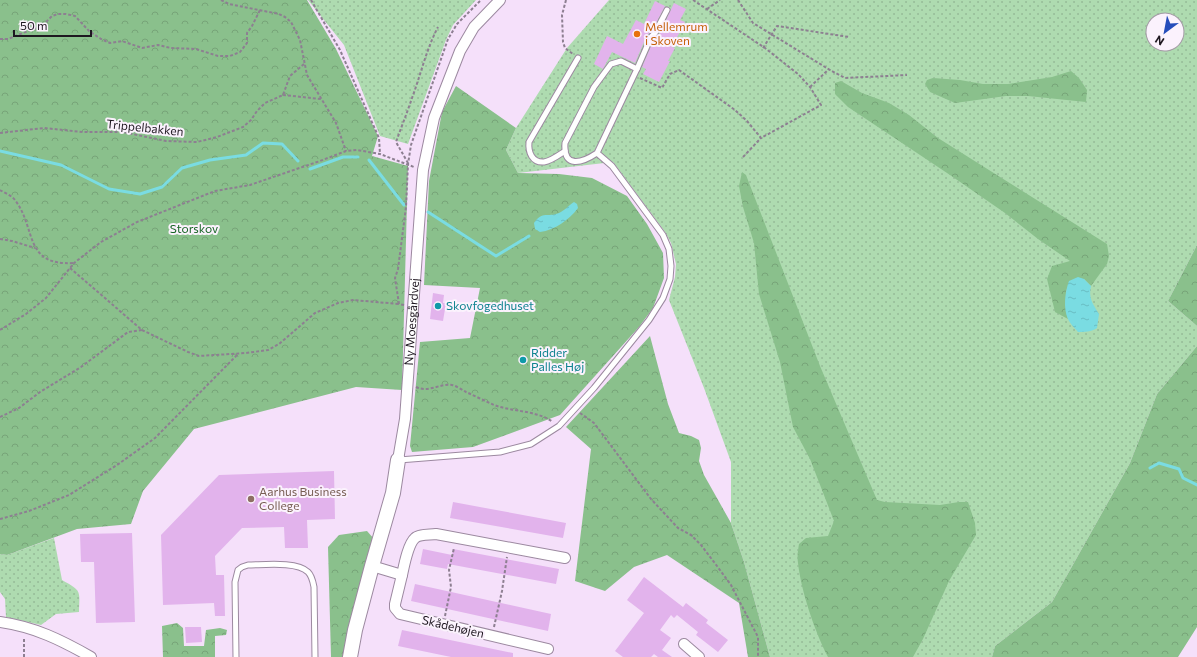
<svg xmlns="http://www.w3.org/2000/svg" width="1197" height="657" viewBox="0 0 1197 657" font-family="Commissioner,sans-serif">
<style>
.grass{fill:url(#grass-dots);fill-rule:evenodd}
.forest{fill:url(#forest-crowns)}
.water{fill:url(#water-ripples)}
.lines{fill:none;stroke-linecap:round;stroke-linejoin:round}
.stream{stroke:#7adce2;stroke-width:3}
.building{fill:#e2b3ec}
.lane-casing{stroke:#9c89a0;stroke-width:7}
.street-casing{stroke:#9c89a0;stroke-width:12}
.secondary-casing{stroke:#9c89a0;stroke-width:16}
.path{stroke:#8d7f91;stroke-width:2;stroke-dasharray:3 2;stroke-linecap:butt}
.lane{stroke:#fff;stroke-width:5}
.street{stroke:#fff;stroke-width:10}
.secondary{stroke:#fff;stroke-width:14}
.food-dot{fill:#e8710a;stroke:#fbf2fd;stroke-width:1.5}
.culture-dot{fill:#0f9aa8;stroke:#fbf2fd;stroke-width:1.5}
.education-dot{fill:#8d6e63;stroke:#fbf2fd;stroke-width:1.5}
.labels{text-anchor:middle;stroke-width:4;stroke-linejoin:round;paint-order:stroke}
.food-label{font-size:12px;fill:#c56008;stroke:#fbf2fd;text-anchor:start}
.street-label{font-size:12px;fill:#1e1720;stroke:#fbf2fd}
.park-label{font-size:12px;fill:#166524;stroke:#fbf2fd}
.culture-label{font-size:12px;fill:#0d838f;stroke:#fbf2fd;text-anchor:start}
.education-label{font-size:12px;fill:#785e54;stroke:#fbf2fd;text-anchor:start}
</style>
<defs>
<pattern id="grass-dots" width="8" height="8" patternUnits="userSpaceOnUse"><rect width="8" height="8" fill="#aedbb0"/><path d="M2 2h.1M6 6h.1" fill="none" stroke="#95bb97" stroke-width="1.8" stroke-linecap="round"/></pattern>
<pattern id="forest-crowns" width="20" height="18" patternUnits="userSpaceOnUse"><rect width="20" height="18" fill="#8ac08c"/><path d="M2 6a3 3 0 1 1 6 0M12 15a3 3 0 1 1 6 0" fill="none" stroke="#77a478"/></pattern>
<pattern id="water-ripples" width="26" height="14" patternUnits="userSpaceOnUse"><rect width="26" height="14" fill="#7adce2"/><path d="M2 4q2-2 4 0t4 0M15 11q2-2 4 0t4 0" fill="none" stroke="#69bcc2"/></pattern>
</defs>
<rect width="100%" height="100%" fill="#f5e0fa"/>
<!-- grass -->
<g class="grass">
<polygon points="308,0 476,0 453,25 446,40 408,144 380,136 344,45"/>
<path d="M 609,0 L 1197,0 L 1197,245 L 1168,301 L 1197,326 L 1197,346 L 1157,394 L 1130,463 L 1052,602 L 995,646 L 992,657 L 770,657 L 744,562 L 731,523 L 731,462 L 704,388 L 669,300 L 675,277 L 676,264 L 671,243 L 665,232 L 613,162 L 518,173 L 506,150 L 516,128 L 567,48 ZM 1153,20 L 1177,20 L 1177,44 L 1153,44 Z"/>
<path d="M 54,538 L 62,580 C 81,591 80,589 79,612 L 56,614 L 41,625 L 6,617 L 5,599 L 0,592 L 0,554 L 7,555 Z"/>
</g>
<!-- forest -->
<g class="forest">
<polygon points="0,0 307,0 336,49 378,136 372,156 408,166 402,390 356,387 194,429 143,491 131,524 77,529 7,555 0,554"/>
<polygon points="1071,71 1079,78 1087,90 1086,102 1028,96 1006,96 955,103 930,92 925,84 927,80 933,78 960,80 983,84 1008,84 1052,77"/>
<polygon points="841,81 862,93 889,103 909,115 938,138 1107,244 1109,256 1107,264 1091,286 1084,279 1066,290 1066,310 1068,319 1055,312 1047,279 1052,266 1070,261 1038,239 1005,213 950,175 848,107 835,94 835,83"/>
<polygon points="456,86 516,128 506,150 518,173 559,174 592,178 627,196 647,224 663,253 664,278 653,308 639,327 560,415 473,447 412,452 410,446 420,342 470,338 480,288 424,285 429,181 442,112"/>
<path d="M 742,172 L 746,175 L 820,366 L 877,500 L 885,502 L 940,505 L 959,502 L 968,502 L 975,523 L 976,535 L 949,581 L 923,639 L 913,657 L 828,657 C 815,632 801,591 798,563 C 797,557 798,550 799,544 L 806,538 L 828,536 L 834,521 L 810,459 L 793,427 L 780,362 L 759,294 L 754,243 L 743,207 L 739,186 Z"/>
<polygon points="1197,245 1197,326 1168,301"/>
<polygon points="650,336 668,404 679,433 691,436 699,440 701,448 699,461 704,475 731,523 744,562 770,657 748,657 739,603 667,555 634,567 605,591 575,581 591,449 566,427"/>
<polygon points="1197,346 1197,627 1178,657 992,657 995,646 1052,602 1130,463 1157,394"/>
<polygon points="367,531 374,539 345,657 331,657 328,547 339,535"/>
<polygon points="177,623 183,628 184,646 204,646 206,630 220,628 227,630 226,635 215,636 215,657 163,657 162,626"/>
</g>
<!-- water -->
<g class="water">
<path d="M 574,202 L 577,204 L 578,208 C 569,220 555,230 540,232 L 535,229 L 534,223 C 543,210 547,218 559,213 C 564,211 569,205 574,202 Z"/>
<path d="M 1078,277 L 1084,279 L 1091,286 C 1088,298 1093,304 1099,314 L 1097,328 C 1092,332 1084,332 1078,332 C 1075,328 1070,324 1068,319 C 1063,308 1065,292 1069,281 Z"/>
</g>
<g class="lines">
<!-- stream -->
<g class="stream">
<polyline points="0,151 61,165 109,189 140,194 162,187 182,168 210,160 246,155 263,143 282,144 298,161"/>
<polyline points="369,160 404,205"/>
<polyline points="310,169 343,157 358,157"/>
<polyline points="428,212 496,256 529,236"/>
<polyline points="1150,468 1159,463 1179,469 1183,478 1197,485"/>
</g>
</g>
<!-- building -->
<g class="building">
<polygon points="655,1 665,6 652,31 647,35 635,63 612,52 603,69 594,64 607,36 623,44 636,20 644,24"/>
<polygon points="674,3 686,9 680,20 685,22 672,47 675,48 668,61 670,61 659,82 643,74 646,69 642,67 654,39 659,35"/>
<polygon points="433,293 444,295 443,303 446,303 443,321 430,319"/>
<polygon points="334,471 335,519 307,520 308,548 285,548 284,527 242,528 215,556 216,575 224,575 225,616 215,616 214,603 163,605 161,535 219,475"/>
<polygon points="453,502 566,523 563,538 450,518"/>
<polygon points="132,533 135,622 96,623 94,562 81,562 80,534"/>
<polygon points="423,549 452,555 453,549 559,569 556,584 448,564 447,569 420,564"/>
<polygon points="644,577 683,607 686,603 708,620 706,623 728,640 718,652 696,635 698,632 677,615 674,618 671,615 660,630 671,638 662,650 672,657 658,657 654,654 651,657 623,657 615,651 644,613 627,600"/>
<polygon points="415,584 551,614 548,631 411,601"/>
<polygon points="185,627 201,627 202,642 186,643"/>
<polygon points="402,630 513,653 513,657 451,657 398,646"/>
</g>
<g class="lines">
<defs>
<g id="lane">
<polyline points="637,69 651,37 655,33 667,10"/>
<path d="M 565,151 C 559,155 551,161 544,162 C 532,163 528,152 529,142 L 578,58"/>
<path d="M 399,460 L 500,452 L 531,444 L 559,426 L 594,388 L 649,320 L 663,298 L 670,279 L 671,266 L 669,249 L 663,235 L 612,166 L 597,153 L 637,69 L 621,61 L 611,64 L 594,87 L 565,143 C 563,169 582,163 597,153"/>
<path d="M 236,657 L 235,582 L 238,570 L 242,567 L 248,565 C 263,565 297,561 308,572 C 312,576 313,582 314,587 L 315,657"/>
</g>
<g id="street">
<path id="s1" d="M 398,460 L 405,419 L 423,170 L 434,118 L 460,51 L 474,27 L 500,0"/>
<polyline points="372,566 402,575 395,604 395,608 400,614 548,649"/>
<path d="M 402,575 C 404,566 408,544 415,538 C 419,534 430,535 436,534 L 565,558"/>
<path d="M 0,622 C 35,627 61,640 91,657"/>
<polyline points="684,644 699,657"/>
</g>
<polyline id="secondary" points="350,657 355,630 372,566 393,493 398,460"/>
</defs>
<!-- lane casing -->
<use href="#lane" class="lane-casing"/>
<!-- street casing -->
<use href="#street" class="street-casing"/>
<!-- secondary casing -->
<use href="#secondary" class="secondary-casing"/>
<!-- path -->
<g class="path">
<polyline points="221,0 229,4 279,14 285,17 291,22 300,40 307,75 336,123 346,151"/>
<polyline points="311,0 340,50 379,138 380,154"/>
<polyline points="566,0 562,15 563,42 565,48 573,54"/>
<polyline points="738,0 753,23 830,70 845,78 907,75"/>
<polyline points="707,9 720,0"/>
<polyline points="0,39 8,39 43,25 52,16 58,14 66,14 75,16 89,31 101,39 110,43 122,41 142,48 158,45 171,48 196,49 218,56 230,56 240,52 247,43 247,33 252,26 260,10"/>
<polyline points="763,48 777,26 849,37"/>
<polyline points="640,78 662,88 670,74 679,70 735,110 747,121 761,138 821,105 810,87 798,74 765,48 693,0"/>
<polyline points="810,87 829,69"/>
<polyline points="283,95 321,99"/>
<polyline points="0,133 44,128 83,132 123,132 166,141 197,142 217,137 243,127 251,120 257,111 265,103 283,95 290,76 304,64"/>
<polyline points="743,157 761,138"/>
<path d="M 408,163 L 396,142 C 401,128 407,113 412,98 C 421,74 426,50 438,27"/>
<path d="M 0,190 C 5,193 12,196 15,200 C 37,229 23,266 74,263"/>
<polyline points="0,239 12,241 35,248"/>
<polyline points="70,268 142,330 188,352 199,356 246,353 268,350 279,344 315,313 338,303 353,300 399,304"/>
<polyline points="404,305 399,304 395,278 398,269 406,207 408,164 411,145 448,39 457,24 481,0"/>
<polyline points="0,330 26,314 46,298 74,263 101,242 137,222 215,191 250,185 320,161 346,151 357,150 380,154 414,167"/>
<path d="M 416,387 C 429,393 440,383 452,385 C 457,386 462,390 466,392 C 475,396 485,401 494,405 C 513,412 536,410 553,422"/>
<polyline points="580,413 594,423 651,499 678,528 691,535 701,545 717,566 731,585 758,637 758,657"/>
<polyline points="0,417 19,408 40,392 81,367 128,332 142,330"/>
<polyline points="0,519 29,511 69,495 117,465 155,438 238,354"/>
<polyline points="445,616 451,587 449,570 454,548"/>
<polyline points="494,627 502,591 507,557"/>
<polyline points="24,657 24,638"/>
</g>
<!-- lane -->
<use href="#lane" class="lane"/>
<!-- street -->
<use href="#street" class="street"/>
<!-- secondary -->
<use href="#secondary" class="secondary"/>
</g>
<!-- markers -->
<circle class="food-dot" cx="637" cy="34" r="4"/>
<g class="culture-dot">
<circle cx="438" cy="306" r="4"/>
<circle cx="523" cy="360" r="4"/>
</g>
<circle class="education-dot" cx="251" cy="499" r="4"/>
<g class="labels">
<!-- food labels -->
<g class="food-label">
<text x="645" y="31">Mellemrum<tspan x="645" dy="14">i Skoven</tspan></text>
</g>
<!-- street labels -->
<g class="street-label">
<text transform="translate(145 128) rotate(6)" y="4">Trippelbakken</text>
<text dy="4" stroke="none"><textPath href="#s1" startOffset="139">Ny Moesgårdvej</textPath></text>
<text transform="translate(453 627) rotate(13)" y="4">Skådehøjen</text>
</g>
<!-- park labels -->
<g class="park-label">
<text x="194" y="233">Storskov</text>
</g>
<!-- culture labels -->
<g class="culture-label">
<text x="446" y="310">Skovfogedhuset</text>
<text x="531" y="357">Ridder<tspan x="531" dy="14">Palles Høj</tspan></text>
</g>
<!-- education labels -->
<g class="education-label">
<text x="259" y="496">Aarhus Business<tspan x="259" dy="14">College</tspan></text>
</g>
</g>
<!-- north arrow -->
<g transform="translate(1165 32) rotate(212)"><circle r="19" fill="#fbf2fd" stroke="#a39aa5"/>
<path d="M0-3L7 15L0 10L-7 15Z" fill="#254dbb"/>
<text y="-6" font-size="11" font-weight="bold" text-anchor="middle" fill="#1e1720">N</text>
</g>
<!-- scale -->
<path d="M14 30v6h77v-6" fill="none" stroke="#1e1720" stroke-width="2"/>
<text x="20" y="30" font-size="12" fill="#1e1720" stroke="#fbf2fd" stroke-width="3" paint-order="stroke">50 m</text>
</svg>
